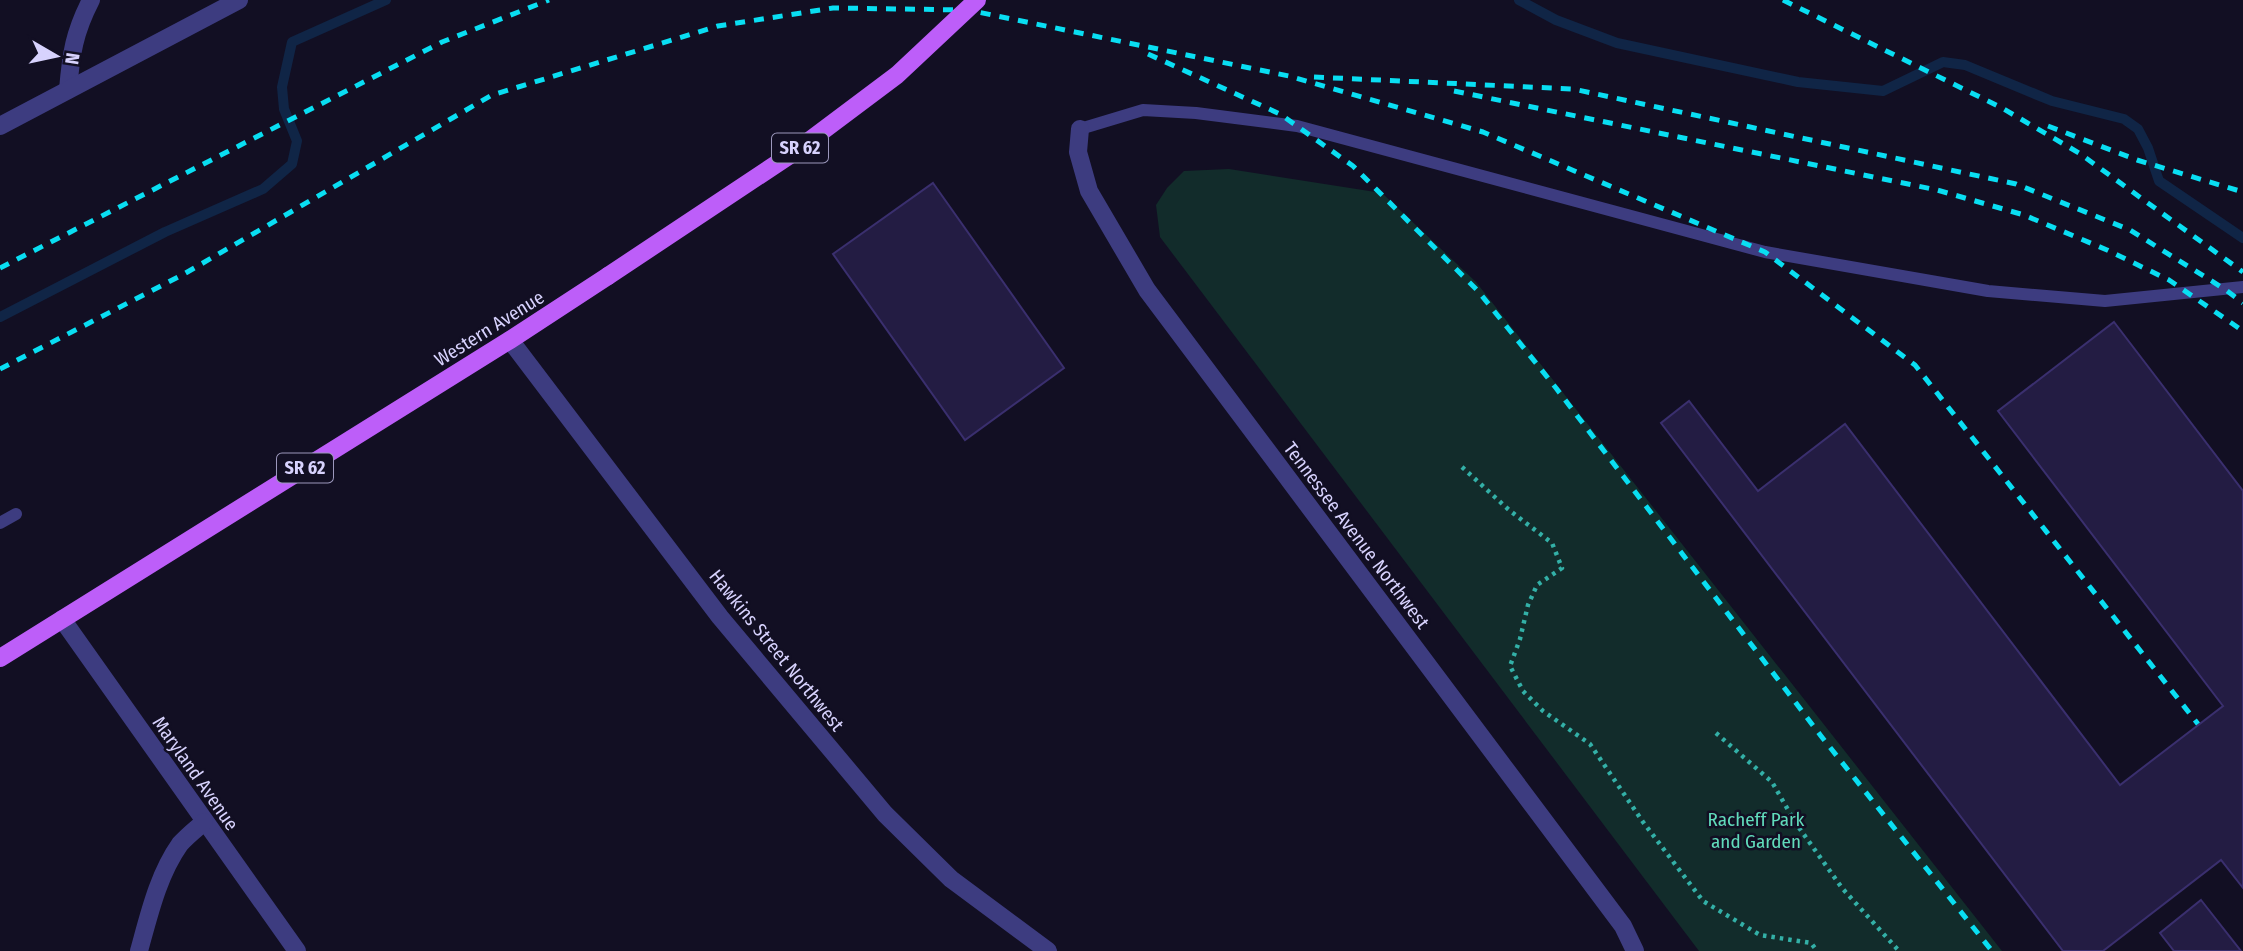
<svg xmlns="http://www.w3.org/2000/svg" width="2243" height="951" viewBox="0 0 2243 951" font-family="'Fira Sans Condensed',sans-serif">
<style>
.green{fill:#122c2b}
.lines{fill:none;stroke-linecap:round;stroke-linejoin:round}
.stream{stroke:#102546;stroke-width:10}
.building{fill:#231c43;stroke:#3a2f6e;stroke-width:2}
.path{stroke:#33b0a7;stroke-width:4.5;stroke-dasharray:3.5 5;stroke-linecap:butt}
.lane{stroke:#3d3c80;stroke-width:12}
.street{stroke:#3d3c80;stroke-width:18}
.primary{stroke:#bd5ef9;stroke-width:18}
.rail{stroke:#09def2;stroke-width:5;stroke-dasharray:10 9;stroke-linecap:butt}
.primary-bridge{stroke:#bd5ef9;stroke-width:18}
.labels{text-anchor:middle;stroke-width:5;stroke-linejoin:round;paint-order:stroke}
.shield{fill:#120f23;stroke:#9c98bc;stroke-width:2}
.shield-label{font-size:18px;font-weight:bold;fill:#d7d2fd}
.street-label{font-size:19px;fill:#d7d2fd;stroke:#120f23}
.park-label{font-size:19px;fill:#61dbbb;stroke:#120f23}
</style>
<rect width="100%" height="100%" fill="#120f23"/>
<!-- green -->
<polygon class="green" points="1229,169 1382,193 1476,282 2002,951 1699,951 1160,237 1156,205 1167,188 1184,171"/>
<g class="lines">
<!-- stream -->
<g class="stream">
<polyline points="1519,0 1556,20 1617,43 1798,82 1883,91 1943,62 1965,65 2052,101 2124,119 2138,129 2148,148 2159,181 2243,238"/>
<polyline points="0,317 165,232 263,189 292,164 297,141 284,109 282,87 292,42 386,0"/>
</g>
</g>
<!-- building -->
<g class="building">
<polygon points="933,183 1064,368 965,440 833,254"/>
<polygon points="2114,322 2243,491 2243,888 2221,860 2103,951 2063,951 1661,423 1689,401 1758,491 1845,424 2120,785 2223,706 1998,411"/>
<polygon points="2201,900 2241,951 2174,951 2160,933"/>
</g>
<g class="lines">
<!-- path -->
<g class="path">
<polyline points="1462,467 1509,510 1552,543 1562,568 1537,585 1528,605 1520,639 1510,666 1523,691 1543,711 1590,744 1643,822 1703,901 1760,935 1811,943 1817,951"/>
<polyline points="1716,733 1772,782 1795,822 1842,888 1899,951"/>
</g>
<!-- lane -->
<g class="lane">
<polyline points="1080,129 1143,110 1196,113 1297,126 1765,252 1988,291 2105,301 2243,287"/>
<polyline points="0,523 16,514"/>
</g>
<!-- street -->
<g class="street">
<path d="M 68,90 C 71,54 74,33 91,0"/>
<polyline points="0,126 239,0"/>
<polyline points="1080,129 1078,152 1089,191 1147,290 1623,926 1635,951"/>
<polyline points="510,340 720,617 885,814 951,879 1048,951"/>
<polyline points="62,619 297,951"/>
<path d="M 139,951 C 149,915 158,875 180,844 C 187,836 196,829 204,822"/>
</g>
<!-- primary -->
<polyline class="primary" points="0,658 510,340 608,276"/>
<!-- rail -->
<g class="rail">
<polyline points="1783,0 2002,108 2079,153 2243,272"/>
<polyline points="1148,54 1280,114 1353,166 1478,291 1556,388 1821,736 1992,951"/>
<polyline points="1314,77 1573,89 2016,184 2130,230 2226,290 2243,303"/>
<polyline points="1454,91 1937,190 2024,215 2107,250 2169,280 2243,331"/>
<polyline points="2048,126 2137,160 2243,192"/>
<polyline points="0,268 442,42 549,0"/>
<polyline points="0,369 184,274 492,95 718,26 833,8 968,10 1289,76 1483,132 1765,252 1915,365 2198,724"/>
</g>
<!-- primary-bridge -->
<polyline class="primary-bridge" points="608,276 793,153 897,75 977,0"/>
</g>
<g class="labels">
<!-- shield labels -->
<g class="shield">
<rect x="772" y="133.5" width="56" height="29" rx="5"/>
<rect x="277" y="453.5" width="56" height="29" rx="5"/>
</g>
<g class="shield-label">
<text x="800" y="154">SR 62</text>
<text x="305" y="474">SR 62</text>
</g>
<!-- street labels -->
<g class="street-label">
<text transform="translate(489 328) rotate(-32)" y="7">Western Avenue</text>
<text transform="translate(1357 535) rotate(53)" y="7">Tennessee Avenue Northwest</text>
<text transform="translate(777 650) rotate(51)" y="7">Hawkins Street Northwest</text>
<text transform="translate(196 773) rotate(55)" y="7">Maryland Avenue</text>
</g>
<!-- park labels -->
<g class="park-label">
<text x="1756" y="826">Racheff Park<tspan x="1756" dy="22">and Garden</tspan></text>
</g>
</g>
<!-- north arrow -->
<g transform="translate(56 56) rotate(99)" stroke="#120f23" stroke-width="5" paint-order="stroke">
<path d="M0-5L12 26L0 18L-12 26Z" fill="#d7d2fd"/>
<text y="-10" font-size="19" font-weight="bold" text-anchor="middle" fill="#d7d2fd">N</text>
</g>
</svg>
